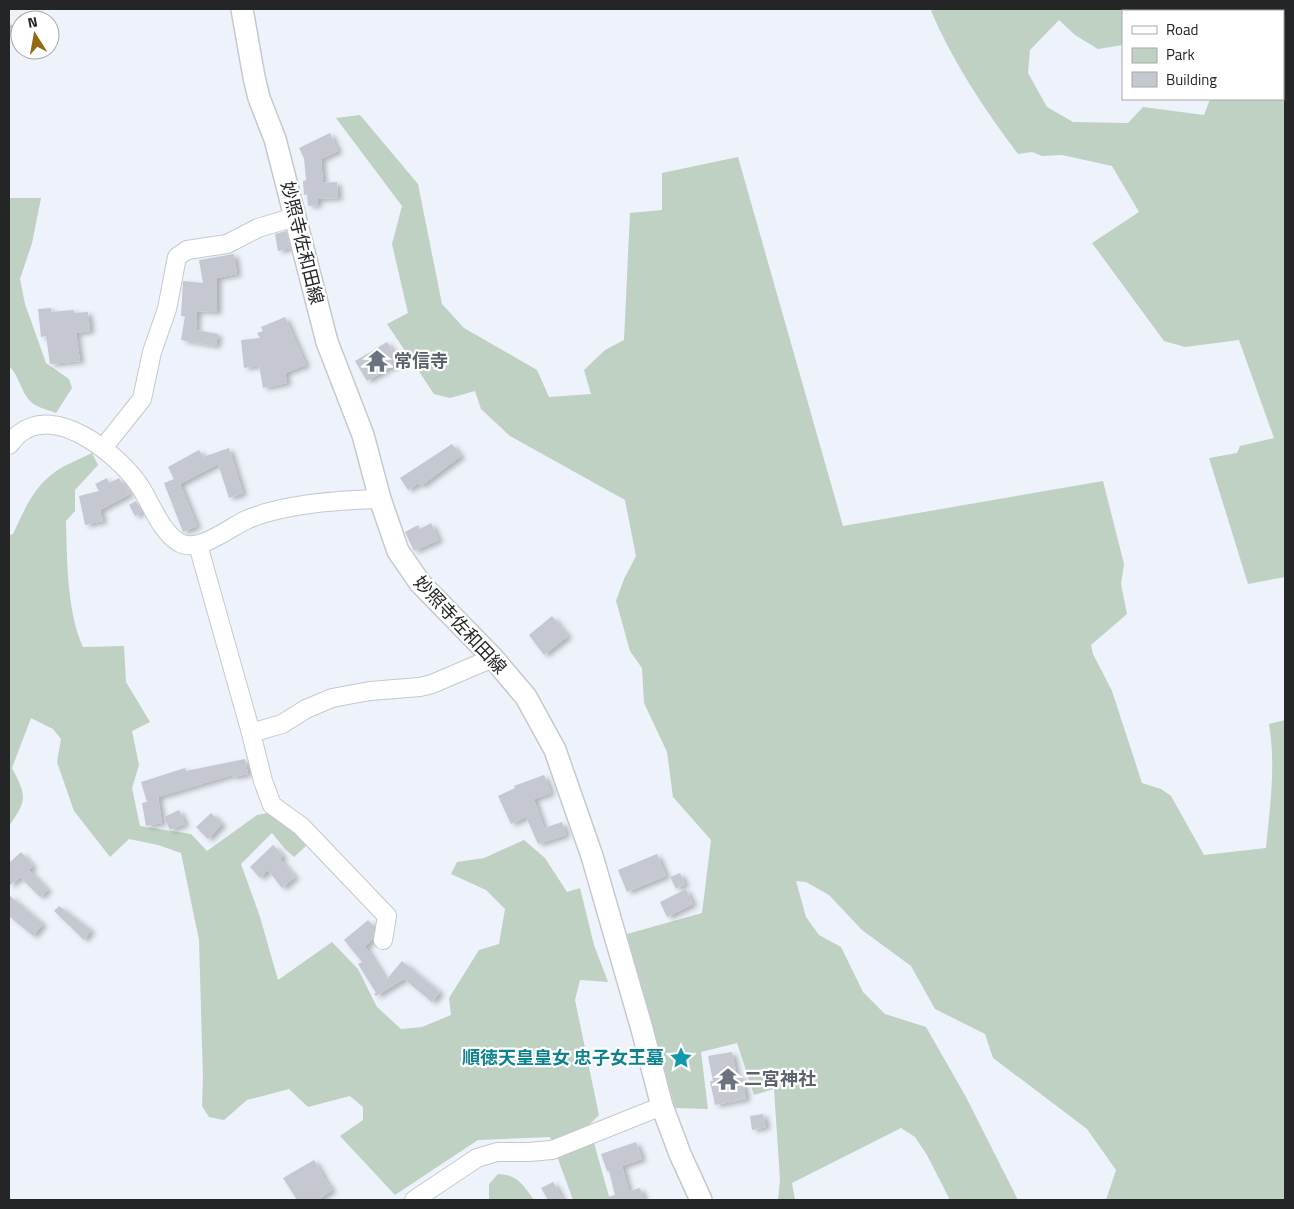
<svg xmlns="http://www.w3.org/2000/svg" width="1294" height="1209" viewBox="0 0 1294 1209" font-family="'Titillium Web','Noto Sans JP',sans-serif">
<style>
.green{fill:#bed1c2}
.building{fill:#c5c8d0;filter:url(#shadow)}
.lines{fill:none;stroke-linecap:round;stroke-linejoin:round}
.minor-casing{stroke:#c5c8d0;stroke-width:20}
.major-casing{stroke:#c5c8d0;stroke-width:24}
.minor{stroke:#fff;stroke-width:18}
.major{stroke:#fff;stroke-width:21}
.labels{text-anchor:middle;stroke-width:4.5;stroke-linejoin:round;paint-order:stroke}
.street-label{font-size:18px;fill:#232527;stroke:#fff}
.worship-label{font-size:18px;font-weight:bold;fill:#5b616d;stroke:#fff;text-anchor:start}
.culture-label{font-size:18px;font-weight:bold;fill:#0d838f;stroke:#fff;text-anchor:end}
</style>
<defs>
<filter id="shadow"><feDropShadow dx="4.5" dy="2.5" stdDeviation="2.5" flood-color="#0004"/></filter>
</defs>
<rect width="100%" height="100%" fill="#eef2fa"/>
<!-- green -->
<g class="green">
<path d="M 935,9 L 1170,9 L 1170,11 L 1123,11 L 1123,45 L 1098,49 L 1075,35 L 1059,20 L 1030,50 L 1028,73 L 1047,107 L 1073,122 L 1128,123 L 1143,107 L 1204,115 L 1210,99 L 1283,99 L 1283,11 L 1182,11 L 1183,9 L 1285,9 L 1285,577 L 1248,584 L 1209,458 L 1237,453 L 1240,446 L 1274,438 L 1239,340 L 1185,347 L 1164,341 L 1092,243 L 1139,212 L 1112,166 L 1062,155 L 1042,156 L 1032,152 L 1018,154 C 984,109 953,62 931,11 Z"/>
<path d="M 360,115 L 418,184 L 442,304 L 464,328 L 537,370 L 549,397 L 591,394 L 584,370 L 605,350 L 624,340 L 630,213 L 662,210 L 662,173 L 738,157 L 843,526 L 1103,481 L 1124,564 L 1121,584 L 1127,614 L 1091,645 L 1093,654 L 1112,691 L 1142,783 L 1161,789 L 1171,796 L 1204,855 L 1266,848 C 1270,806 1276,766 1269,724 L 1285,720 L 1285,1200 L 1106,1200 L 1116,1170 L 1087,1129 L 993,1058 L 985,1034 L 935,1009 L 911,966 L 862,930 L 829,895 L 806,882 L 796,881 L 806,917 L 819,935 L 841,947 L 863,992 L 885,1014 L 926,1027 L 966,1097 L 1018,1200 L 950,1200 L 927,1155 L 915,1137 L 901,1128 L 792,1183 L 795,1200 L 778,1200 L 780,1180 L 774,1089 L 754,1095 L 737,1043 L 701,1052 L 708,1109 L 675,1108 L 627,934 L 702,913 L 711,840 L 673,797 L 667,752 L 644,703 L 642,668 L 630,651 L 616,601 L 624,579 L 636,556 L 625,500 L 510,436 L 481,409 L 475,391 L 450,398 L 434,394 L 387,324 L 408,313 L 392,244 L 402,206 L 336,118 Z"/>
<path d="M 9,198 L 41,198 L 32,243 L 20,279 L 25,304 L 46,363 L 69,379 L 72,388 L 56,413 C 49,410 35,407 30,401 C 20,390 19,375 9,366 Z"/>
<path d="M 92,453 L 98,465 L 75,490 L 75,511 L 66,521 C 67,560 67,612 83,647 L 124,646 L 126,682 L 150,722 L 132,731 L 139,765 L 132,788 L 140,826 L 191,834 L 207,851 L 257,815 L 268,813 L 288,825 L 306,846 L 294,857 L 285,849 L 272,833 L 241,864 L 260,917 L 278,980 L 332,942 L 358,969 L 377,1007 L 401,1029 L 422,1027 L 451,1015 L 449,998 L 479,950 L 499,944 L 505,909 L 486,890 L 451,874 L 457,862 L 484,858 L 524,840 L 545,858 L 567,892 L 580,888 L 594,945 L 608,982 L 580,980 L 575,1000 L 599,1115 L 589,1125 L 610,1200 L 573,1200 L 550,1137 L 478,1140 L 395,1195 L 340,1136 L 363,1120 L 363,1107 L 350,1096 L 308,1107 L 289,1089 L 247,1100 L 224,1120 L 209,1117 L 202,1106 L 203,1079 L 199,940 L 181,853 L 158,845 L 129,839 L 110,857 L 74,811 L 57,762 L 61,739 L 53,729 L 31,718 L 12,768 C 27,796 27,801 9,826 L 9,535 L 13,534 C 23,513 32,490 51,475 C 63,465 78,460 92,453 Z"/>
<path d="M 498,1174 C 518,1175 523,1185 534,1200 L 489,1200 L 489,1184 Z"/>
</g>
<!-- building -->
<g class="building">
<polygon points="9,24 20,28 18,39 9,36"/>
<polygon points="330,133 338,151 321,159 323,183 337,182 338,198 317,199 318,205 308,206 307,194 304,195 303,181 306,180 304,158 299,148"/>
<polygon points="286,231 290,248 278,251 275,234"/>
<polygon points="234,254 237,274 217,278 217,312 197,311 196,330 218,334 216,346 181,340 185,316 181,316 183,281 203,283 199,260"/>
<polygon points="51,308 51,312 74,310 74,313 88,312 90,331 76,333 80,361 50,364 46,336 41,337 38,309"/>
<polygon points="285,317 306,365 285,373 287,383 263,388 259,365 244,368 241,340 260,338 257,333 263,331 261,327"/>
<polygon points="387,342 399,362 367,381 355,361"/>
<polygon points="452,444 461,456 421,486 419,483 408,490 400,478"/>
<polygon points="229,448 243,493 229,498 218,464 180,484 197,526 183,532 164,483 174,479 168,467 199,450 203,457"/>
<polygon points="107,478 109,483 119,478 130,494 100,510 103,521 85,525 79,496 99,491 95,484"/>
<polygon points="136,501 142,512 135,516 129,505"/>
<polygon points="431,523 439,540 414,551 405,532 418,525 420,529"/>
<polygon points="552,616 568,636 544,655 529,635"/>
<polygon points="245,759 248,774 233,777 232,775 158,797 162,823 146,826 142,803 147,802 141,782 185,768 186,771"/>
<polygon points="544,775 551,793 534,799 544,828 562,822 566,835 538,844 526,817 511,824 498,796 515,788 514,786"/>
<polygon points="179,810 185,824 170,830 164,817"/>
<polygon points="211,813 222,824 208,839 196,827"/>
<polygon points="273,845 283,856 280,859 295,877 282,888 268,870 260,878 250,867"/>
<polygon points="21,852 33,866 29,870 48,890 40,897 20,877 9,886 9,863"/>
<polygon points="657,854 666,876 627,892 618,870"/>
<polygon points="680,873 685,884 676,889 670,877"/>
<polygon points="686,889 693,904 667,917 660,902"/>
<polygon points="9,895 43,924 33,936 9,916"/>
<polygon points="59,906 91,930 84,940 54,911"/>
<polygon points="368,920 374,927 373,939 365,946 386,980 402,961 440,992 432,1002 404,979 376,996 374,994 376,993 358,964 362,962 344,940"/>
<polygon points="732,1052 737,1077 742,1076 746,1099 715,1105 710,1081 713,1081 708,1056"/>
<polygon points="763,1114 766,1127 752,1130 750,1116"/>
<polygon points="636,1142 642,1159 622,1166 629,1191 640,1188 644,1200 607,1200 607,1197 615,1195 609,1171 607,1171 601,1154"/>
<polygon points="314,1160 323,1175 322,1175 332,1190 318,1200 297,1200 283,1178"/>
<polygon points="553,1182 563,1200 548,1200 541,1188"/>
</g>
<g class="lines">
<defs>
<g id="minor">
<path d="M 9,445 C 12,442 15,437 19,434 C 56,404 115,453 137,482 C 151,501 159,531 180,543 C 199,553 229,528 246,520 C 282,504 340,500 380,499"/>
<polyline points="103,448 142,399 152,352 167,309 177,257 187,250 227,244 258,228 295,217"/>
<polyline points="198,545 251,733 263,781 272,805 301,826 387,916 383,940"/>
<polyline points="251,733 282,724 306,709 332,698 370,691 420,687 432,684 493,658"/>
<polyline points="414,1200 477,1158 497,1152 529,1152 552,1150 662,1106"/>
</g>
<polyline id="major" points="242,9 254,77 259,98 275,139 327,342 363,435 380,499 398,551 420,583 493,658 526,697 555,750 592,856 642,1029 662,1106 680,1154 701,1200"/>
</defs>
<!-- minor casing -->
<use href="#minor" class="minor-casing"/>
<!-- major casing -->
<use href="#major" class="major-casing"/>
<!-- minor -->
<use href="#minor" class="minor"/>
<!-- major -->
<use href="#major" class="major"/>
</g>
<!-- icons -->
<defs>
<symbol id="temple-bare" viewBox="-9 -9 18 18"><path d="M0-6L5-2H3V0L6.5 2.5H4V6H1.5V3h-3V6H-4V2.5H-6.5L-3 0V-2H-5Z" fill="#6b7280" stroke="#fff" stroke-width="2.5" paint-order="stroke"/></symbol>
<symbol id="sight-bare" viewBox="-9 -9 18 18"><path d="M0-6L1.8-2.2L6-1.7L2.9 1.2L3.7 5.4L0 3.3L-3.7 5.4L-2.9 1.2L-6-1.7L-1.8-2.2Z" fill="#0f9aa8" stroke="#fff" stroke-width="2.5" paint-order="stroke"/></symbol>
</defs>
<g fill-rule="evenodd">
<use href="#temple-bare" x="361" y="345" width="32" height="32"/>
<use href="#sight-bare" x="665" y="1042" width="32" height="32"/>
<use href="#temple-bare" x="712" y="1063" width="32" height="32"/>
</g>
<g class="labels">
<!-- street labels -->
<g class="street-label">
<text transform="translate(302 243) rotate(76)" y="6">妙照寺佐和田線</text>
<text transform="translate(460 625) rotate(47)" y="6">妙照寺佐和田線</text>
</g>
<!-- worship labels -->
<g class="worship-label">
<text x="394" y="367">常信寺</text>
<text x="744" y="1085">二宮神社</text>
</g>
<!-- culture labels -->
<g class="culture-label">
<text x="664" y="1064">順徳天皇皇女 忠子女王墓</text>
</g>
</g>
<!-- border -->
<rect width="1294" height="1209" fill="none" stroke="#232527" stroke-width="20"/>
<!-- legend -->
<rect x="1122" y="10" width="162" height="90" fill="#ffffff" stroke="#a7a8a9"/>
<rect x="1132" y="26" width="25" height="8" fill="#ffffff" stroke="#a7a8a9"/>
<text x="1166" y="35" font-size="15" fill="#232527">Road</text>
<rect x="1132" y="48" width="25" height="15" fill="#bed1c2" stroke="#a7a8a9"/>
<text x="1166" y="60" font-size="15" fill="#232527">Park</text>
<rect x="1132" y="72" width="25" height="15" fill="#c5c8d0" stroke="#a7a8a9"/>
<text x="1166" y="85" font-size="15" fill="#232527">Building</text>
<!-- north arrow -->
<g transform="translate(35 35) rotate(349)"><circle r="24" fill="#ffffff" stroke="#a7a8a9"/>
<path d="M0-4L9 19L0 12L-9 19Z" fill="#936a13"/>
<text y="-8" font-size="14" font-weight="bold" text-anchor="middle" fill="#232527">N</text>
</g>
</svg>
